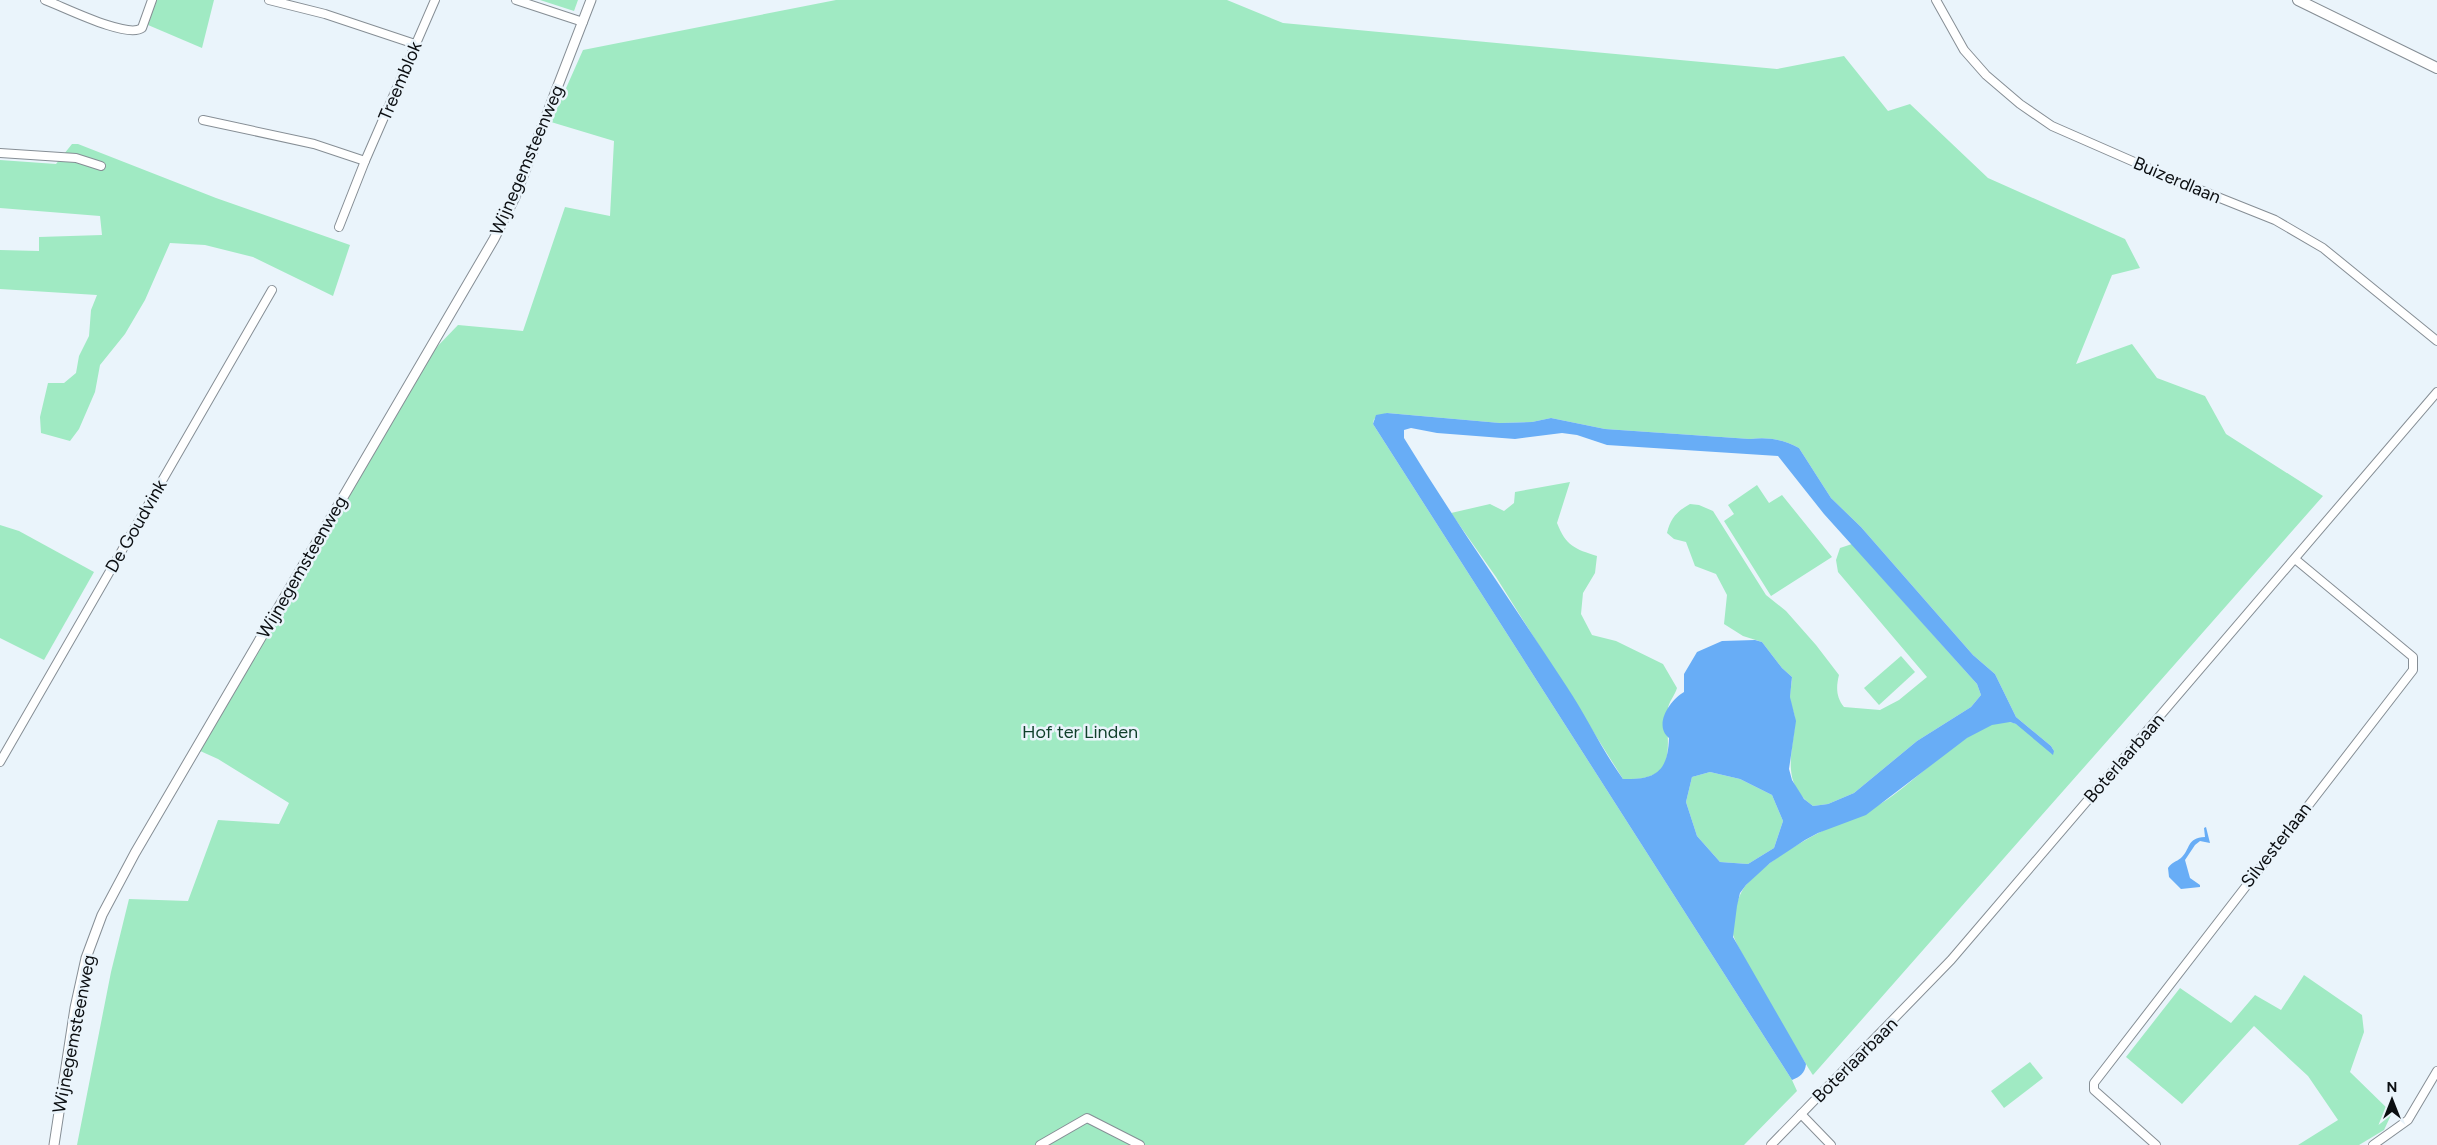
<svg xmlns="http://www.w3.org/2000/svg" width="2437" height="1145" viewBox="0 0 2437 1145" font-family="Figtree,sans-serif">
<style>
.green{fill:#a0eac3}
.water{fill:#68adf6;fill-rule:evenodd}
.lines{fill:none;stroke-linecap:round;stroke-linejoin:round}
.minor-casing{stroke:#868e95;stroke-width:10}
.tertiary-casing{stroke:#868e95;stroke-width:11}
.secondary-casing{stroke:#868e95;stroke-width:12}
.minor{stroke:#fff;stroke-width:8}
.tertiary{stroke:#fff;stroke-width:9}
.secondary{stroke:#fff;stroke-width:10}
.labels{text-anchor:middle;stroke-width:5;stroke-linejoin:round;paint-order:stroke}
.street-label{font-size:18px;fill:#0b0e11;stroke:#eaf4fb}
.park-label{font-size:18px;fill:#0f3f2a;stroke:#eaf4fb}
</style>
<rect width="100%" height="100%" fill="#eaf4fb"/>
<!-- green -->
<g class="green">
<polygon points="156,0 214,0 202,48 148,25"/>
<polygon points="540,0 578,0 574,11"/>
<path d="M 836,0 L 1227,0 L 1283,23 L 1777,69 L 1844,56 L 1888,111 L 1910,104 L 1988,178 L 2125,239 L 2140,268 L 2112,275 L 2076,364 L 2132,344 L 2157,378 L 2205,396 L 2226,434 L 2323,496 L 1813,1075 C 1803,1060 1733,943 1733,934 C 1733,919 1736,896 1747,884 C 1772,856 1810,837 1844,820 C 1858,814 1875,808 1888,799 C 1917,779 1967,729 1999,722 C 2020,718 2039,740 2054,751 L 2051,746 L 2016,717 L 1995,674 L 1973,655 L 1861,527 L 1831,498 L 1799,448 C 1782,439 1768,437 1750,439 L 1605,429 L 1551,418 L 1532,422 L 1500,423 L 1387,413 L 1374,419 L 1373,424 L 1792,1080 L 1797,1091 L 1744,1145 L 77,1145 L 111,972 L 129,899 L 188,901 L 218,820 L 279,824 L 289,803 L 218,759 L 198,750 L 431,353 L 458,325 L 523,331 L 565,207 L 610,216 L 614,141 L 551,122 L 583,50 Z"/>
<polygon points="72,144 78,144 216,198 350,245 333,296 253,257 205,245 170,243 145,300 125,334 100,365 95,392 79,429 70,441 41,433 40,417 48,383 64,383 76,373 79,356 89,336 91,310 97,295 0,289 0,250 39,251 39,237 102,235 100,216 0,208 0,160 56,164"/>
<path d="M 1570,482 L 1557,523 C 1566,546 1575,549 1597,556 L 1595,573 L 1583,593 L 1581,614 L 1592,635 L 1616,641 L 1663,664 L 1677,688 C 1675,695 1668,703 1668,709 C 1665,749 1681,781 1623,779 L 1496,577 L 1451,513 L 1490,504 L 1504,511 L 1514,503 L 1515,492 Z"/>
<polygon points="1757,485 1769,503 1782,495 1832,557 1771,596 1724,521 1734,514 1728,505"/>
<path d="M 1690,504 L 1699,505 L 1713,511 L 1766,595 L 1786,611 L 1816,645 L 1839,675 C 1836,687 1836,697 1844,707 L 1880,710 L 1899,700 L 1927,677 L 1838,572 L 1836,560 L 1840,548 L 1852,544 L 1977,684 L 1981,695 L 1971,707 L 1917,741 L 1854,793 L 1828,804 L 1813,806 C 1781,783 1792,756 1795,723 C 1796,714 1790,706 1790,697 C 1790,690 1792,683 1792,677 L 1782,668 L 1762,642 L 1743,636 L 1724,624 L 1727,595 L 1716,574 L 1695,566 L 1686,542 L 1674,539 L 1667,533 C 1670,519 1677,511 1690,504 Z"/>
<polygon points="0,525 19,531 94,572 44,660 0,638"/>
<polygon points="1901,656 1915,672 1879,705 1864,688"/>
<polygon points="1710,772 1740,779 1772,795 1783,821 1774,848 1748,864 1720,862 1697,836 1686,802 1692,777"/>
<polygon points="2304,975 2362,1015 2364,1032 2350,1072 2392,1113 2384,1130 2359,1145 2298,1145 2338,1120 2308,1076 2254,1026 2182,1104 2126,1057 2180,988 2231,1023 2255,995 2281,1010"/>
<polygon points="2030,1062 2043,1078 2004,1108 1991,1091"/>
</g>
<!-- water -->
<g class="water">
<path d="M 1387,413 L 1500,423 L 1532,422 L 1551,418 L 1605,429 L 1750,439 C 1768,437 1782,439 1799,448 L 1831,498 L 1861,527 L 1973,655 L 1995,674 L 2016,717 L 2051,746 L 2054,751 L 2053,755 L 2016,724 L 2010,722 L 1992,725 L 1967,738 L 1866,815 L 1818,833 L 1805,840 L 1770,863 L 1746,885 L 1740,893 L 1737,906 L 1733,937 L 1806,1064 C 1805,1073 1800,1077 1792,1080 L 1373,424 L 1376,415 ZM 1411,428 L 1437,433 L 1515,439 L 1562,433 L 1577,435 L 1607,445 L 1778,456 L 1824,514 L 1977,684 L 1981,695 L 1971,707 L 1917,741 L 1854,793 L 1828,804 L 1813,806 L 1804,799 L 1792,780 L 1789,769 L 1796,721 L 1790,697 L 1792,677 L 1782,668 L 1762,642 L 1755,640 L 1722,641 L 1697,652 L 1684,674 L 1684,692 C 1670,700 1653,725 1669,738 C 1668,772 1655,780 1623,779 C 1602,750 1587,717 1567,687 C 1513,604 1456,523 1404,438 L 1404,430 ZM 1710,772 L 1740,779 L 1772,795 L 1783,821 L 1774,848 L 1748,864 L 1720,862 L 1697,836 L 1686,802 L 1692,777 Z"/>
<path d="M 2206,827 L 2210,843 L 2200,841 L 2195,845 L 2185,860 L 2190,878 L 2200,885 L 2200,887 L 2181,889 L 2169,877 L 2168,868 C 2172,862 2176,862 2181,858 C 2191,849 2186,838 2205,837 L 2204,828 Z"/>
</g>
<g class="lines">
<defs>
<g id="minor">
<path d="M 45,0 C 64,7 127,39 142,28 L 152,0"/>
<polyline points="269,0 325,14 415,44"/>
<polyline points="516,0 583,22"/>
<polyline points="1936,0 1964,50 1986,75 2020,104 2052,126 2180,182 2275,220 2323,248 2437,341"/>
<polyline points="203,120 314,144 365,161"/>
<polyline points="0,153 76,158 101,166"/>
<polyline points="339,227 365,161 435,0"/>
<polyline points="0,762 272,290"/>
<polyline points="1801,1114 1831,1145"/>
<polyline points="1040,1145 1087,1118 1140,1145"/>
<polyline points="1771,1145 1951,960 2437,392"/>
<polyline points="2156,1145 2094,1090 2094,1083 2413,670 2413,657 2295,559"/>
<polyline points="2373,1145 2408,1120 2437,1071"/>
</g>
<polyline id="tertiary" points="54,1145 75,1008 86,958 102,915 135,853 494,239 515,197 591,0"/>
<polyline id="secondary" points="2298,0 2437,68"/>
</defs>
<!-- minor casing -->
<use href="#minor" class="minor-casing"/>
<!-- tertiary casing -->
<use href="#tertiary" class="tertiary-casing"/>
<!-- secondary casing -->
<use href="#secondary" class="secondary-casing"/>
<!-- minor -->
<use href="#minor" class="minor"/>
<!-- tertiary -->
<use href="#tertiary" class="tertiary"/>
<!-- secondary -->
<use href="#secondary" class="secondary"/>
</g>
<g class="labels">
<!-- street labels -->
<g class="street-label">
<text transform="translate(400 81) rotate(-67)" y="6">Treemblok</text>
<text transform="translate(527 160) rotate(-67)" y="6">Wijnegemsteenweg</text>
<text transform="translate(2177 180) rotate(23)" y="6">Buizerdlaan</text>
<text transform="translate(136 526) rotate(-60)" y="6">De Goudvink</text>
<text transform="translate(302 567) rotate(-60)" y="6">Wijnegemsteenweg</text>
<text transform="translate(2124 758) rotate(-49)" y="6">Boterlaarbaan</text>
<text transform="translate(2276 845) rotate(-52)" y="6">Silvesterlaan</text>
<text transform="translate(74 1034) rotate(-79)" y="6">Wijnegemsteenweg</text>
<text transform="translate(1855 1060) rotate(-45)" y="6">Boterlaarbaan</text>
</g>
<!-- park labels -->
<g class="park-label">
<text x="1080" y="738">Hof ter Linden</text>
</g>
</g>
<!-- north arrow -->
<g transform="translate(2392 1100)" stroke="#eaf4fb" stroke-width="4" paint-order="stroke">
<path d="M0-4L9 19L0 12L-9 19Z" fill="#0b0e11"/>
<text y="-8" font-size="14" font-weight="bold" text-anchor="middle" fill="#0b0e11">N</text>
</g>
</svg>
